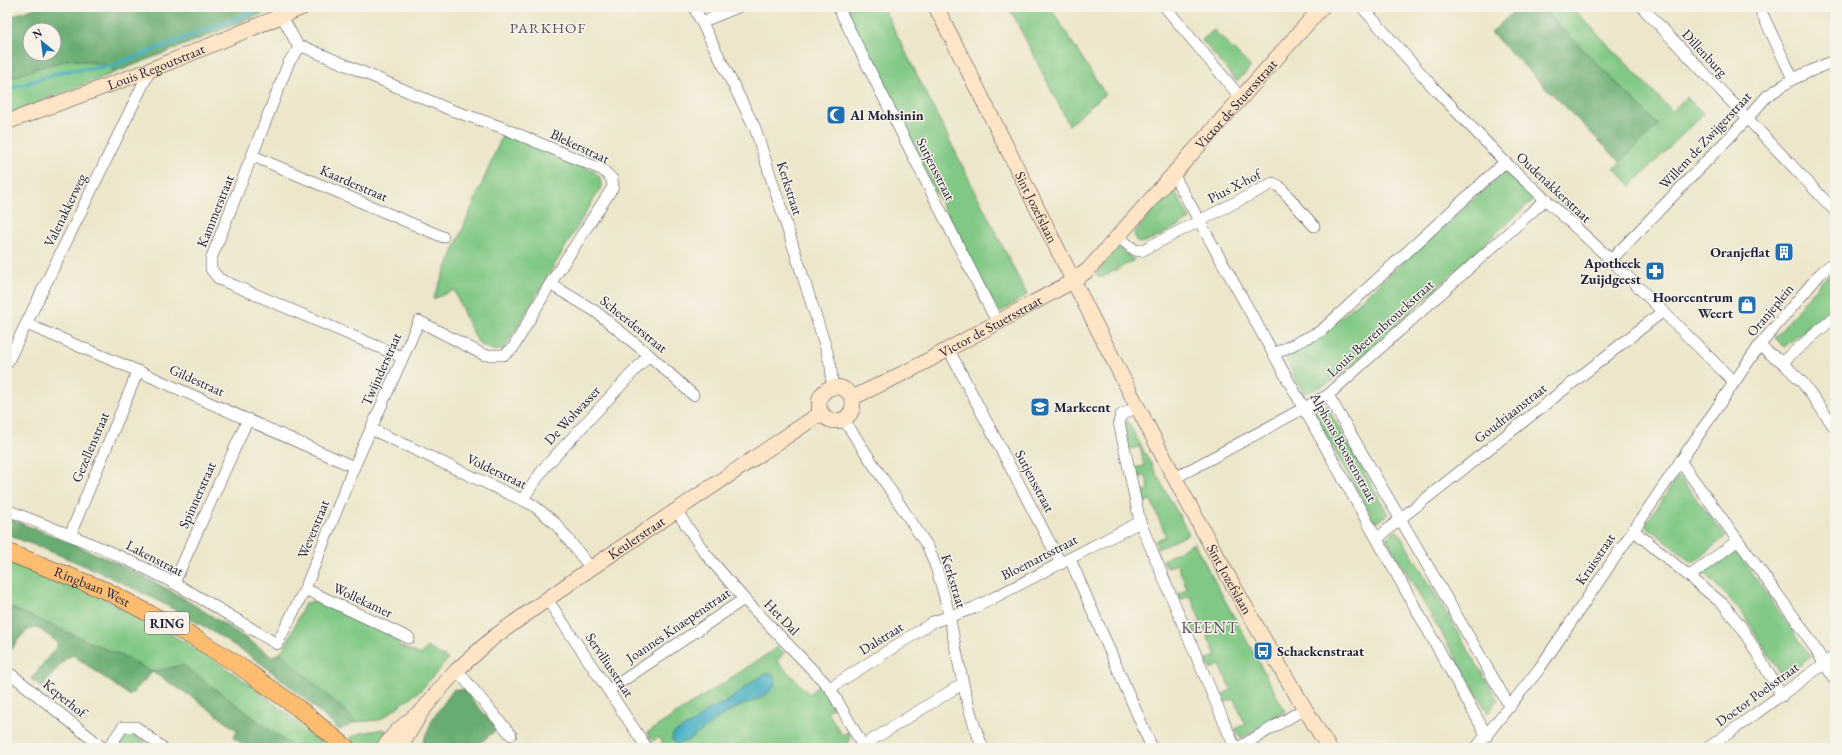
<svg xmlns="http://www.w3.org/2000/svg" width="1842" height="755" viewBox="0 0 1842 755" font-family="'EB Garamond',serif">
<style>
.green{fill:#80c883;stroke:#51755f;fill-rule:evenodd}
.forest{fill:#68ac71;stroke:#456756;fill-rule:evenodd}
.water{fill:#43aec2;stroke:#32687e}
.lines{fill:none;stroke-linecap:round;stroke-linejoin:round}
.stream{stroke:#43aec2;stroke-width:3.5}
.street-casing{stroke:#403f50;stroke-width:12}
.secondary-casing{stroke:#403f50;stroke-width:16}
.primary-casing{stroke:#403f50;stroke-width:18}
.street{stroke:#fff;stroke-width:11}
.secondary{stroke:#fee5c5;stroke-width:15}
.primary{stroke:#fcbd6f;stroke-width:17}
.labels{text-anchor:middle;stroke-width:3;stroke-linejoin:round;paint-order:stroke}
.shield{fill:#f7f3e8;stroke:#62616f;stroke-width:1}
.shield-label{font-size:13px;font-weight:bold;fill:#22223b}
.street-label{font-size:14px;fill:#22223b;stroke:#f7f3e8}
.poi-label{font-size:14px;font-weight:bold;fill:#22223b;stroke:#f7f3e8;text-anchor:start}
.neighbourhood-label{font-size:15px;letter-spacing:1px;fill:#5f4d65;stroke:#f7f3e8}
.quarter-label{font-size:16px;letter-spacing:1px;fill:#5f4d65;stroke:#f7f3e8}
</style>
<rect width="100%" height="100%" fill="#f7f3e8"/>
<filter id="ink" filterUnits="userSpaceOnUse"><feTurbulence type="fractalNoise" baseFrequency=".025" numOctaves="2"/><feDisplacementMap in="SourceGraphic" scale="8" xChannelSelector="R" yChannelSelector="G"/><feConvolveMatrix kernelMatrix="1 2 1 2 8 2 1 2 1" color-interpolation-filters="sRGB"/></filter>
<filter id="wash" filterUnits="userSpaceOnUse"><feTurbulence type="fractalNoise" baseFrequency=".012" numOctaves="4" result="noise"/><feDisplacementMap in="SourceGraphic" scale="16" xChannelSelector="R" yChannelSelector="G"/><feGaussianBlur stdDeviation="0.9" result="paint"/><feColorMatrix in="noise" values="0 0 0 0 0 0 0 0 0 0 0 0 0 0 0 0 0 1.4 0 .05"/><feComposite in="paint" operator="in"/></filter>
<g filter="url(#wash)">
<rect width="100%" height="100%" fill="#ede6ca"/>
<!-- green -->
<g class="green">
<polygon points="845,7 883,7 1027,295 999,313 965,251"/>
<polygon points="1009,7 1050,7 1105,94 1069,125"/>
<polygon points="1541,7 1572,7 1672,111 1687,97 1703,114 1631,186 1614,168 1657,124"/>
<polygon points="1214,30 1251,67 1237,82 1202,40"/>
<polygon points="71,59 112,66 114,73 7,114 7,79 41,67"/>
<path d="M 503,134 L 593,171 C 600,175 601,180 601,187 L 508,343 L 504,349 L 495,351 L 479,344 L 467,321 L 454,290 L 433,299 Z"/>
<polygon points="1509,168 1537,196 1345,372 1329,383 1304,394 1285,358 1328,329"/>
<polygon points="1173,188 1190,219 1156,238 1140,243 1136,241 1134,233"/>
<polygon points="1121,249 1134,260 1103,277 1098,277 1096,273 1115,250"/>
<polygon points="1835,268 1835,305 1784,347 1775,338 1819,284"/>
<polygon points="1326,405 1388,514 1375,523 1313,411"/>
<polygon points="1127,420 1189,534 1158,549 1155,541 1166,536 1151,500 1141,503 1138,493 1149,490 1146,476 1135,478 1133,468 1144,466 1140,447 1129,449 1126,431"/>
<polygon points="1678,476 1726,536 1693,563 1645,525"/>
<polygon points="1397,530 1498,700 1488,713 1386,538"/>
<polygon points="1194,543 1285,711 1244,737 1240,737 1235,729 1245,724 1234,699 1224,703 1221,695 1231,690 1220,665 1210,669 1206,660 1216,656 1205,631 1195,635 1192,626 1201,622 1190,596 1180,600 1178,594 1187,589 1177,564 1167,568 1163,560"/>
<polygon points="1733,546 1811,657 1783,678 1749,623 1730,599 1701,570"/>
<polygon points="7,560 99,595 201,651 258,690 324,744 321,748 294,748 183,665 152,672 124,657 7,606"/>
<polygon points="316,601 325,601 401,637 398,645 421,655 427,647 448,659 422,689 380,720 357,722 280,653 286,645 305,603"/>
<path d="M 778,647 L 784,653 L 777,661 L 809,694 L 819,685 L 828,695 L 834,707 L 827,711 L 842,735 L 850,731 L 849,742 L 839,748 L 666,748 L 658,737 L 653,741 L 647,733 ZM 753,681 L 742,705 L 721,716 L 687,742 L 673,734 L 697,720 L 707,711 L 731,699 Z"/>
<polygon points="383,729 389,732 377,745 359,747 349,738 361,733"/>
<polygon points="129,734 137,737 151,748 114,748 123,737"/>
</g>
<!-- forest -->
<g class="forest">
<path d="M 37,7 L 280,7 L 114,73 L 111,66 L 71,59 L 41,67 L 7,79 L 7,18 ZM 30,30 L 54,30 L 54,54 L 30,54 Z"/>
<polygon points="1518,7 1541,7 1658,125 1620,162 1491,33"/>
<path d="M 7,518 C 54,536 102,555 147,578 C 191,601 232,629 272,656 L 280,653 L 357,722 L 339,730 C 315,708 290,685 263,665 C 184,609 98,568 7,535 Z"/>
<path d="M 7,606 L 124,657 L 152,672 L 183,665 L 294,748 L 247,748 L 233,737 L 238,731 L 194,698 L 152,672 L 130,696 L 73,655 L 65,659 L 42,688 L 31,679 L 57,646 L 57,642 L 37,627 C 24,628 16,644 8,654 Z"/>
<polygon points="454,689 464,690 497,729 474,748 421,747 433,718"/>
</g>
<!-- water -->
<path class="water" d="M 767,673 L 772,673 C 777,680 776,686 769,692 C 759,701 743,704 731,710 C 711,720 698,739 677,744 L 672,740 L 673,734 L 697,720 L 707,711 L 731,699 L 753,681 Z"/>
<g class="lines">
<!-- stream -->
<polyline class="stream" points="7,90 61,72 112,66 266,7"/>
</g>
</g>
<g filter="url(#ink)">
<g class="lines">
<defs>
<g id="street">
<polyline points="694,7 755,128 825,345 831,367 832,388"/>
<polyline points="838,7 997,322"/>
<polyline points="1165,7 1241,98"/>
<polyline points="1362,7 1433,87 1505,162 1611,260 1734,382"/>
<polyline points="1642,7 1835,211"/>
<polyline points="1759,7 1793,79"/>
<polyline points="282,16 299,48 289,62 211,259 211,269 219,279 402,357"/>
<polyline points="702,22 738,7"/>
<polyline points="253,156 443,237"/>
<polyline points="1173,174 1487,736"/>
<polyline points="1118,237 1135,250 1141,251 1273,183 1279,186 1314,226"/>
<polyline points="1611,260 1747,119 1767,96 1793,79 1835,60"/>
<polyline points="550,284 595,311 649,355 693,395"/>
<polyline points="26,324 138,371 354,467"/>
<polyline points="1759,346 1782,362 1803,383 1835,428"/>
<polyline points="949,350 1061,564"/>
<polyline points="1274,354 1321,331 1505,162"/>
<polyline points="1782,362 1835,317"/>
<polyline points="7,363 150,70"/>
<polyline points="1328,395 1510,707"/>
<polyline points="1137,407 1121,415 1119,422 1140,522 1235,748"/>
<path d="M 844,420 L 928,547 C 956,611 955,683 983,748"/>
<polyline points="371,429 533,505 555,523 591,568"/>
<polyline points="1680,461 1802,628 1835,680"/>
<polyline points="1175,478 1328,395 1546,199"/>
<polyline points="522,500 545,467 649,355"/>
<path d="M 7,510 C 50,527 93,543 134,563 C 184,586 230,616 277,644 L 305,589 L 354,467 L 419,321 L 484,355 L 504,355 L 513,348 L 550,284 L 613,187 L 612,179 L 603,170 L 501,127 L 451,110 L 304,47 L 299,48"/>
<polyline points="676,510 705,553 744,599 830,688 863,746"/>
<polyline points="1633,530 1724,605 1742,628 1782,696"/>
<polyline points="70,535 138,371"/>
<polyline points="1378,538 1400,519 1662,312"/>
<polyline points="1070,559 1152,748"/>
<polyline points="1690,576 1737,541"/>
<polyline points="174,583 248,419"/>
<polyline points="305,589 409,638"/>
<polyline points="547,599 647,748"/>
<polyline points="457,670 511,735"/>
<polyline points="7,676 12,675 103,748"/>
<polyline points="830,688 933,622 974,608 1140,522"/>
<polyline points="609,690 744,599"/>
<polyline points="108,748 123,727 136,727 163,748"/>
<polyline points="859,748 962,684"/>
<polyline points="1238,748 1304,709"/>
<polyline points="1476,748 1539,669 1759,346 1820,274 1835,261"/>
<polyline points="1708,748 1835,656"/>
</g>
<g id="secondary">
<path id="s1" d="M 936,7 C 1063,256 1181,511 1329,748"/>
<path id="s2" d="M 7,122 L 150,70 L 303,7"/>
<circle cx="836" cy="404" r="17"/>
<path id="s3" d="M 852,398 L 914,368 L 1073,281 L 1088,270 L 1322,7"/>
<polyline points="383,748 397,731 416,715"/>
<path id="s4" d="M 400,748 L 422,711 L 439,690 L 457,670 L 494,637 L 591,568 L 821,413"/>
</g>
<g id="primary">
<path id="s5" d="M 7,552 L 107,591 L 195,638 L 238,665 L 298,708 L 347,748"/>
</g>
</defs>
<!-- street casing -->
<use href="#street" class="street-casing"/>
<!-- secondary casing -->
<use href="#secondary" class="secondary-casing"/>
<!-- primary casing -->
<use href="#primary" class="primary-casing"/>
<!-- street -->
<use href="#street" class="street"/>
<!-- secondary -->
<use href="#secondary" class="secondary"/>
<!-- primary -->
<use href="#primary" class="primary"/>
</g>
</g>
<!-- icons -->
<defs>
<symbol id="mosque-square" viewBox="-11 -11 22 22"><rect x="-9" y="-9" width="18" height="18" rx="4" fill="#1f6fb2" stroke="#f7f3e8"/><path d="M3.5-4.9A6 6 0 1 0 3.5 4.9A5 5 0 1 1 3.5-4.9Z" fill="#fff"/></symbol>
<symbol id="building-square" viewBox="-11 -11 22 22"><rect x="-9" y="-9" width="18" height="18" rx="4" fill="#1f6fb2" stroke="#f7f3e8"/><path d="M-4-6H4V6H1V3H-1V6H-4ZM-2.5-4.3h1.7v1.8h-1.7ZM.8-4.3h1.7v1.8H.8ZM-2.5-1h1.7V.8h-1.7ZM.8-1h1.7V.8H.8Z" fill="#fff"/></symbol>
<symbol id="pharmacy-square" viewBox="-11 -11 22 22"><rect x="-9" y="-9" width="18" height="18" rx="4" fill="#1f6fb2" stroke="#f7f3e8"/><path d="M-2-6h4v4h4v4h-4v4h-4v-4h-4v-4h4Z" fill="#fff"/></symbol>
<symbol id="shop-square" viewBox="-11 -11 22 22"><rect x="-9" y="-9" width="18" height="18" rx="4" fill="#1f6fb2" stroke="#f7f3e8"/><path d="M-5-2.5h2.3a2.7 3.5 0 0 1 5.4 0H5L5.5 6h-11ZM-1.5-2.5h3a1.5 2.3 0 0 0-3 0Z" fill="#fff"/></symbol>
<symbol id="school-square" viewBox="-11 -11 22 22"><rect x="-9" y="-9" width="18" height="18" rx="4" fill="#1f6fb2" stroke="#f7f3e8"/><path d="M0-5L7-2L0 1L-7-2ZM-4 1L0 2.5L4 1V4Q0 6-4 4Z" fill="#fff"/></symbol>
<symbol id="bus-square" viewBox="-11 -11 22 22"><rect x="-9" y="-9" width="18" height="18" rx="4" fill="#1f6fb2" stroke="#f7f3e8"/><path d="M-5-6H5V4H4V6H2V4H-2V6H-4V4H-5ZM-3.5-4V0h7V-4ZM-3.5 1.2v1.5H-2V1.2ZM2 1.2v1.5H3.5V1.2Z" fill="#fff"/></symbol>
</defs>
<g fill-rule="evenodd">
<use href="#mosque-square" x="825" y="104" width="22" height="22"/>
<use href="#building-square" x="1773" y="241" width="22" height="22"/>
<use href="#pharmacy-square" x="1644" y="260" width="22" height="22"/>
<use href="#shop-square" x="1736" y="294" width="22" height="22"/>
<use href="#school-square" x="1029" y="396" width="22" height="22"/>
<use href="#bus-square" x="1252" y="640" width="22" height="22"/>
</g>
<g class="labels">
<!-- shield labels -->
<rect class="shield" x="145" y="612" width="44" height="22" rx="3"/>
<g class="shield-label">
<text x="167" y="628">RING</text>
</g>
<!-- street labels -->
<g class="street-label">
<text transform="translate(1705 53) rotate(47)" y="5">Dillenburg</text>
<text dy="5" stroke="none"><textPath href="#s2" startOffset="159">Louis Regoutstraat</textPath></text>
<text dy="5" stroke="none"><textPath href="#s3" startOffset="491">Victor de Stuersstraat</textPath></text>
<text transform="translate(1705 140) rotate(-47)" y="5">Willem de Zwijgerstraat</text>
<text transform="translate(580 146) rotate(25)" y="5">Blekerstraat</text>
<text transform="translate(936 169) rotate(63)" y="5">Sutjensstraat</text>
<text transform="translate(354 183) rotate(23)" y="5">Kaarderstraat</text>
<text transform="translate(1234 186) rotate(-27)" y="5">Pius X-hof</text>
<text transform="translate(1554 187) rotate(43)" y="5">Oudenakkerstraat</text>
<text transform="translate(790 188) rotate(72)" y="5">Kerkstraat</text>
<text dy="5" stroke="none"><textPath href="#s1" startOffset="224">Sint Jozefslaan</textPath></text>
<text transform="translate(65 210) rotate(-64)" y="5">Valenakkerweg</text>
<text transform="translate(215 211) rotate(-68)" y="5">Kammerstraat</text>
<text transform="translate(1770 310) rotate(-50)" y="5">Oranjeplein</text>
<text transform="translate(634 324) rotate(39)" y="5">Scheerderstraat</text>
<text dy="5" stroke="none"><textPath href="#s3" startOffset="156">Victor de Stuersstraat</textPath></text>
<text transform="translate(1380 328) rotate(-42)" y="5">Louis Beerenbrouckstraat</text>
<text transform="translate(381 369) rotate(-66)" y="5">Twijnderstraat</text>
<text transform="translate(197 380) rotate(24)" y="5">Gildestraat</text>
<text transform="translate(1510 413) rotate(-38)" y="5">Goudriaanstraat</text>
<text transform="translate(572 415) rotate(-47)" y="5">De Wolwasser</text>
<text transform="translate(90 447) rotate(-67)" y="5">Gezellenstraat</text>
<text transform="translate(1344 447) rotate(61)" y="5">Alphons Boostenstraat</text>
<text transform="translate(497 471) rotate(25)" y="5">Volderstraat</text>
<text transform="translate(1035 481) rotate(62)" y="5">Sutjensstraat</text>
<text transform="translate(197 495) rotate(-66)" y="5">Spinnerstraat</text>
<text transform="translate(313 529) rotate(-68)" y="5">Weverstraat</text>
<text dy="5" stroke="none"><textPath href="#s4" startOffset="320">Keulerstraat</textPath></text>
<text transform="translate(1039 557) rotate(-27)" y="5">Bloemartsstraat</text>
<text transform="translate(155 558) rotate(27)" y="5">Lakenstraat</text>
<text transform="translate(1595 559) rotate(-56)" y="5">Kruisstraat</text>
<text dy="5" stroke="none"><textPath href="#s1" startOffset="643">Sint Jozefslaan</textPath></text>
<text transform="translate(954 581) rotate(73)" y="5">Kerkstraat</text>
<text dy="5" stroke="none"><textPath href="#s5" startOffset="92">Ringbaan West</textPath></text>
<text transform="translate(363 600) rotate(25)" y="5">Wollekamer</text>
<text transform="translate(782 617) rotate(46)" y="5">Het Dal</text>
<text transform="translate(678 625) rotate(-34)" y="5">Joannes Knaepenstraat</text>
<text transform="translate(881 638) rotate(-32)" y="5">Dalstraat</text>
<text transform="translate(610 665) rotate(56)" y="5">Serviliusstraat</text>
<text transform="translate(1757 694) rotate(-36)" y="5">Doctor Poelsstraat</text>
<text transform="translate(65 698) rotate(39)" y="5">Keperhof</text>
</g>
<!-- poi labels -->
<g class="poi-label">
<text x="850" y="120">Al Mohsinin</text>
<text x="1770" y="257" text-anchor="end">Oranjeflat</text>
<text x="1641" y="268" text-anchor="end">Apotheek<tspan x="1641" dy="16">Zuijdgeest</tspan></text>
<text x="1733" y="302" text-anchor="end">Hoorcentrum<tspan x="1733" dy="16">Weert</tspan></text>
<text x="1054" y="412">Markeent</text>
<text x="1277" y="656">Schaekenstraat</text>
</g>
<!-- neighbourhood labels -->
<g class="neighbourhood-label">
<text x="548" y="33">PARKHOF</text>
</g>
<!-- quarter labels -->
<g class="quarter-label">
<text x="1210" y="633">KEENT</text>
</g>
</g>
<!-- margin -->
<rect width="1842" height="755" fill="none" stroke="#f7f3e8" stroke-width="24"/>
<!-- north arrow -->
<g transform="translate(42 42) rotate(331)"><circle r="19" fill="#f7f3e8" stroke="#a29fa3"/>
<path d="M0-3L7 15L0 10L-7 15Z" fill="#1f6fb2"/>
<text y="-6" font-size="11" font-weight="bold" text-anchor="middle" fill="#22223b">N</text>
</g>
</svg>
